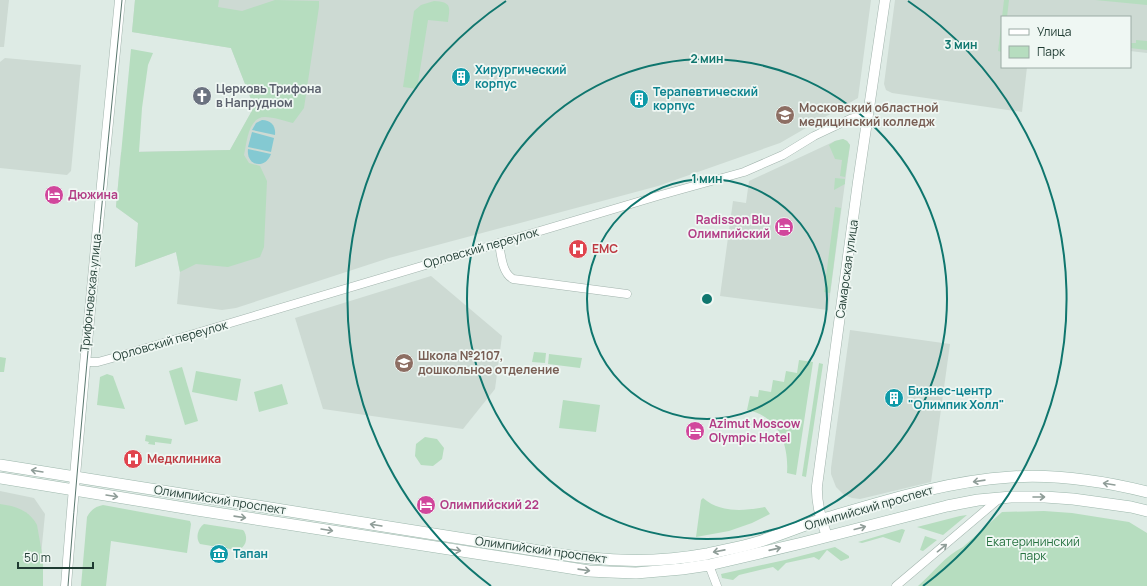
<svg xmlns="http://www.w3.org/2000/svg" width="1147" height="586" viewBox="0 0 1147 586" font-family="Manrope,sans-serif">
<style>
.built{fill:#cddad3}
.green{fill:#b6ddbf}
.water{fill:#84c9d2}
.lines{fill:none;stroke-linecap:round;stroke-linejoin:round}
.minor-casing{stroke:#a1b3ac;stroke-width:9}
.tertiary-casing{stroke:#a1b3ac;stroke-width:11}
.secondary-casing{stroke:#9db7ac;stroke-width:12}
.minor{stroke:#fff;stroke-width:8}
.tertiary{stroke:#fff;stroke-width:10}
.secondary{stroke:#fff;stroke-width:11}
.tram{stroke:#59776e;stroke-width:1}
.oneway{stroke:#8f9d98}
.ring{fill:none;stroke:#0f766e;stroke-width:2}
.labels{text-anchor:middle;stroke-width:3.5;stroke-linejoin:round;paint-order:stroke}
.culture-label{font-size:12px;font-weight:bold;fill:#0d838f;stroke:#eff7f3;text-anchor:start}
.worship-label{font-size:12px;font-weight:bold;fill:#5b616d;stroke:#eff7f3;text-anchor:start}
.education-label{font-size:12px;font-weight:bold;fill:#785e54;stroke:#eff7f3;text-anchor:start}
.hotel-label{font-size:12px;font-weight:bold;fill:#b23c85;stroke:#eff7f3;text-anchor:start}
.street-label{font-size:12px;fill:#1f3b32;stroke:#eff7f3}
.health-label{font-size:12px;font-weight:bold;fill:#be3a42;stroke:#eff7f3;text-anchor:start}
.park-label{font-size:12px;fill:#287342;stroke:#eff7f3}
.centre{fill:#0f766e;stroke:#eff7f3;stroke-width:2}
.ring-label{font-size:12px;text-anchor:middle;font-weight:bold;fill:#0f766e;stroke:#eff7f3;stroke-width:3.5;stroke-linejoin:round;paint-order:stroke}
</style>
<rect width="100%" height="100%" fill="#deebe5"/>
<!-- built -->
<g class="built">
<polygon points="0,0 9,0 4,47 0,47"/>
<polygon points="135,0 871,0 858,98 780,143 658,186 389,258 236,308 222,310 177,304 180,272 176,252 135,267 138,223 116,207 121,152 230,150 254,107 231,48 132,32"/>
<polygon points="895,0 1147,0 1147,53 1130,51 1130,17 1002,17 1002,67 1027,67 1022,112 892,93 886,90 884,84"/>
<polygon points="5,58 81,65 71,171 67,175 0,168 0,62"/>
<polygon points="843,139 847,141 850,145 828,310 720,296 733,201 746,203 749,181 835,141"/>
<polygon points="431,276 502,336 495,389 463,429 323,409 295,318"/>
<polygon points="850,330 950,344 931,482 860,499 852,498 844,495 836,487 831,474 831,468"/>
<polygon points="0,491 34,498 45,514 38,586 0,586"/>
</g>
<!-- green -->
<g class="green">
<path d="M 135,0 L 219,0 L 218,7 L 242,11 L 275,0 L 319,1 L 319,7 L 304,108 L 293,123 C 285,121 273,117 265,117 C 248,117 247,142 244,155 L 249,163 L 260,166 L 267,181 L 264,247 L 260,257 L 228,267 L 196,264 L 180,272 L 176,252 L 135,267 L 138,223 L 116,207 L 131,49 L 153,53 L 148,65 L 142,108 L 139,152 L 230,150 L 254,107 L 231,48 L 132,32 Z"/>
<polygon points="1004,0 1009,0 1007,17 1002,17"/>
<polygon points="1095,0 1147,0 1147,5"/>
<path d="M 434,1 C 452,2 450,7 448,22 L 428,20 L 417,89 L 403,87 L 414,11 L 421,5 Z"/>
<polygon points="1002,18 1002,52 998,51"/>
<polygon points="1136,40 1147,41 1147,50 1130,48 1130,43 1136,43"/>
<polygon points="843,139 847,141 850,145 845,177 840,176 842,160 835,159 829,145 835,141"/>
<polygon points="835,178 845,179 845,184 834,190"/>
<polygon points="835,207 841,208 830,293 824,292"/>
<polygon points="534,352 546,353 545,363 532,362"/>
<polygon points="549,354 582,358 580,368 548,364"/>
<polygon points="0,357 6,358 4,372 0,372"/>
<path d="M 799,360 L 813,362 L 796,475 L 787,473 C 789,445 779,416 747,410 L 750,396 L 758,397 L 759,390 L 771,392 L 773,380 L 784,382 L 786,371 L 797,373 Z"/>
<polygon points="819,363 823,364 806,477 802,476"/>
<polygon points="182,367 198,421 185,425 169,371"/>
<polygon points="196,371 241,379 237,401 192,392"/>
<polygon points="107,374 113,376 125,409 97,405 100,377"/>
<polygon points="282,384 288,404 259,412 254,392"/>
<polygon points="563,400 600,405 596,432 559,428"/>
<polygon points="146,435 172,439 171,444 155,442 155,445 148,444 149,442 145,441"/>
<polygon points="425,437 437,439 444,448 442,459 433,466 421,465 415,456 416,444"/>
<path d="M 703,498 C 720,513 744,511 765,507 L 770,514 L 752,523 L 729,531 L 696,537 L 701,500 Z"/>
<path d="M 0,504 C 15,506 29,510 37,525 L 43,559 L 43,586 L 0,586 Z"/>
<path d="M 103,505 L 190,521 L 191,524 L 187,553 L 111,541 L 106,586 L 81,586 L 87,517 C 91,510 94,507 103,505 Z"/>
<path d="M 1044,511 L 1072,513 L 1129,522 L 1147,533 L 1147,586 L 918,586 C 933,573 945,556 963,547 L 1002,512 Z"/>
<polygon points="967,515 943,535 917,527 960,516"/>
<path d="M 204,524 L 243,530 C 249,537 246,549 236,550 L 200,544 C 195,538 198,528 204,524 Z"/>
<polygon points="902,529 905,530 900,543 883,537 862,543 858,542"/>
<polygon points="925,536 937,540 923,551 920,550"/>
<polygon points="835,547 849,556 849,558 841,561 827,550 819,560 814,557 786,563 778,571 773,567 739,575 733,580 722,578 721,574 785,560"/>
</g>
<!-- water -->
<g class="water">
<path d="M 262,120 C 271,120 276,126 275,135 L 252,130 L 256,123 Z"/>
<polygon points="252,132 274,138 271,152 248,147"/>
<path d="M 248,149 L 271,154 C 265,170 246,166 248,149 Z"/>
</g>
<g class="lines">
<defs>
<g id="minor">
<path d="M 499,243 C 501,255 502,273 513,279 L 627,294"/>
<polyline points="85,362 98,362 116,357 661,195 744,172 783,155 814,136 850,119 868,113"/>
<polyline points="709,565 717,586"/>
<polyline points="896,586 1000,498"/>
</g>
<g id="tertiary">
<path d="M 827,536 C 821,520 816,504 817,486 L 858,182 L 885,0"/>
<path d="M 66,586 C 81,390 101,195 120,0"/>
</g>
<g id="secondary">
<path d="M 0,465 L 509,546 C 536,550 563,556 590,558 C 629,562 669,561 707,554 C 724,550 742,547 758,542 C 779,535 799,527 820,520 C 881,502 946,481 1011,477 C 1056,474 1103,481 1147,492"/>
<polyline points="0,478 197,510 507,558 589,571 610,572 636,573 682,569 709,565 802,543 947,506 978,500 1011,497 1045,497 1073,499 1131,507 1147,511"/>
</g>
</defs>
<!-- minor casing -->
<use href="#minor" class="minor-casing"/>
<!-- tertiary casing -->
<use href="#tertiary" class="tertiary-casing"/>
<!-- secondary casing -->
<use href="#secondary" class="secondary-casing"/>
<!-- minor -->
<use href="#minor" class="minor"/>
<!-- tertiary -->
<use href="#tertiary" class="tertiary"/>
<!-- secondary -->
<use href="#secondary" class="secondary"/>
<!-- tram -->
<path class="tram" d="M 68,586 C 83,390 103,195 122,0"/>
</g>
<!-- one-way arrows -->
<defs><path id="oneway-shaft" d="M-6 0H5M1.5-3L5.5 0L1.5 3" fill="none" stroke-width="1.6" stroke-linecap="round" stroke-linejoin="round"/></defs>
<g class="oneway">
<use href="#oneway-shaft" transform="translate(37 471) rotate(-171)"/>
<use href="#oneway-shaft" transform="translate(979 481) rotate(172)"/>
<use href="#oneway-shaft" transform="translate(1109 484) rotate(-171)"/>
<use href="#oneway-shaft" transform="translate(112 496) rotate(9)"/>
<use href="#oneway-shaft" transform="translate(1039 497)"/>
<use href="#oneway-shaft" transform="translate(240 517) rotate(8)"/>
<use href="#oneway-shaft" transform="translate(376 525) rotate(-171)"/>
<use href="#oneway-shaft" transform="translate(860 528) rotate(-15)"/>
<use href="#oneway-shaft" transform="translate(327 530) rotate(9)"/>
<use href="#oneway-shaft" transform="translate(942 548) rotate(-39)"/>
<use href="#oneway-shaft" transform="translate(775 549) rotate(-13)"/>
<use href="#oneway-shaft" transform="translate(455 550) rotate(9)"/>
<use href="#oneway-shaft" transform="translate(719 551) rotate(169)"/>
<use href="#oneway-shaft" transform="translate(584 570) rotate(8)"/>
</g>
<!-- distance rings -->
<g class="ring">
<circle cx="707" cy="299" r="120"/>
<circle cx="707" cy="299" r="240"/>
<path d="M491 586A359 359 0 0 1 506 1M908 1A359 359 0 0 1 923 586"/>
</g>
<!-- icons -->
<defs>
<symbol id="building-disc" viewBox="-11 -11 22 22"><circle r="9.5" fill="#0f9aa8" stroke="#eff7f3"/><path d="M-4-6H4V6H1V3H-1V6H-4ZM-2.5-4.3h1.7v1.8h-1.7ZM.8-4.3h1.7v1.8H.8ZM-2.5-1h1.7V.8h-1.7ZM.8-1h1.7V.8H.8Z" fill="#fff"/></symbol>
<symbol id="church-disc" viewBox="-11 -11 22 22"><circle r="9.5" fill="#6b7280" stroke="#eff7f3"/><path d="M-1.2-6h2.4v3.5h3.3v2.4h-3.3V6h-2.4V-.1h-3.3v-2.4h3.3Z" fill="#fff"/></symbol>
<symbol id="university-disc" viewBox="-11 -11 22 22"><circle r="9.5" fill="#8d6e63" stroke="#eff7f3"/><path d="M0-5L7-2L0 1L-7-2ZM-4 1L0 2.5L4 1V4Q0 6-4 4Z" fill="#fff"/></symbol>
<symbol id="hotel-disc" viewBox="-11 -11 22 22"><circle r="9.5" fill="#d1479c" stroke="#eff7f3"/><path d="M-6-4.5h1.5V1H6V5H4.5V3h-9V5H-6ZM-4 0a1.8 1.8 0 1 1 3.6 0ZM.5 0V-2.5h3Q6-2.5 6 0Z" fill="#fff"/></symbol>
<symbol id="hospital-disc" viewBox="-11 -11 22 22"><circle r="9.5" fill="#e0444e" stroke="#eff7f3"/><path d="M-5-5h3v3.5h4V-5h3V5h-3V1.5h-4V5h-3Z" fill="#fff"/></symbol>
<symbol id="school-disc" viewBox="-11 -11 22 22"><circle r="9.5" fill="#8d6e63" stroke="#eff7f3"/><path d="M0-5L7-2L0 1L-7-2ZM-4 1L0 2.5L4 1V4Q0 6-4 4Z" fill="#fff"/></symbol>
<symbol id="museum-disc" viewBox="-11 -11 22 22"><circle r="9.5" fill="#0f9aa8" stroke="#eff7f3"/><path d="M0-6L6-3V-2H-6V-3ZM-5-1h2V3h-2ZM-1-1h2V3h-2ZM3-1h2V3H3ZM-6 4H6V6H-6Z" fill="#fff"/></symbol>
</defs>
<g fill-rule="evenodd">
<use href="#building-disc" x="450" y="66" width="22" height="22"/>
<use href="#church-disc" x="191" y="85" width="22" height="22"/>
<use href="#building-disc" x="628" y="88" width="22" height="22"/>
<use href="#university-disc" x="774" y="104" width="22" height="22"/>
<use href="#hotel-disc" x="43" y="184" width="22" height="22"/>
<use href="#hotel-disc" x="773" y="216" width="22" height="22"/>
<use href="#hospital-disc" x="567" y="238" width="22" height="22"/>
<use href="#school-disc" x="393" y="352" width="22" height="22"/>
<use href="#building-disc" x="883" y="387" width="22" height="22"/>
<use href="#hotel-disc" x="684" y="420" width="22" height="22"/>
<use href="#hospital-disc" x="122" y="448" width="22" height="22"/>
<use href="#hotel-disc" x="415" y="494" width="22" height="22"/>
<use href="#museum-disc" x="208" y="543" width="22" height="22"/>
</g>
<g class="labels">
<!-- culture labels -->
<g class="culture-label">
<text x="475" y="74">Хирургический<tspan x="475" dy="14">корпус</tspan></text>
<text x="653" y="96">Терапевтический<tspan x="653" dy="14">корпус</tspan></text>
<text x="908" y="395">Бизнес-центр<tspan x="908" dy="14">"Олимпик Холл"</tspan></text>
<text x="233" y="558">Тапан</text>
</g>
<!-- worship labels -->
<g class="worship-label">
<text x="216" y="93">Церковь Трифона<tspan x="216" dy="14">в Напрудном</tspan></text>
</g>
<!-- education labels -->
<g class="education-label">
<text x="799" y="112">Московский областной<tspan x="799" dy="14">медицинский колледж</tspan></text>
<text x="418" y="360">Школа №2107,<tspan x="418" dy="14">дошкольное отделение</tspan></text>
</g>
<!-- hotel labels -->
<g class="hotel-label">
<text x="68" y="199">Дюжина</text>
<text x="770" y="224" text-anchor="end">Radisson Blu<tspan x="770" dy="14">Олимпийский</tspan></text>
<text x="709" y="428">Azimut Moscow<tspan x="709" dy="14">Olympic Hotel</tspan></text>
<text x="440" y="509">Олимпийский 22</text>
</g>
<!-- street labels -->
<g class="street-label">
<text transform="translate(481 248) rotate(-16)" y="4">Орловский переулок</text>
<text transform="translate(847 269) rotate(-82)" y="4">Самарская улица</text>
<text transform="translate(91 293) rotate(-84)" y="4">Трифоновская улица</text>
<text transform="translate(170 341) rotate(-16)" y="4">Орловский переулок</text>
<text transform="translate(220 500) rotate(9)" y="4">Олимпийский проспект</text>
<text transform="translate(869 508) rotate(-16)" y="4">Олимпийский проспект</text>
<text transform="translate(541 550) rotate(8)" y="4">Олимпийский проспект</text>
</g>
<!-- health labels -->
<g class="health-label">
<text x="592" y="253">EMC</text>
<text x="147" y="463">Медклиника</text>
</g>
<!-- park labels -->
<g class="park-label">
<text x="1033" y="546">Екатерининский<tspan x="1033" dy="14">парк</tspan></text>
</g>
</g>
<circle cx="707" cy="299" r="6" class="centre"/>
<g class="ring-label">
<text x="961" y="49">3 мин</text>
<text x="707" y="63">2 мин</text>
<text x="707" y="183">1 мин</text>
</g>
<!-- legend -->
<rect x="1001" y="16" width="130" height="52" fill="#eff7f3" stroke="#9caca6"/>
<rect x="1009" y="29" width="20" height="6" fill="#ffffff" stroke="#9caca6"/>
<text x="1037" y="36" font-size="12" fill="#1f3b32">Улица</text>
<rect x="1009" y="46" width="20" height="12" fill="#b6ddbf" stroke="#9caca6"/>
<text x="1037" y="56" font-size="12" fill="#1f3b32">Парк</text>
<!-- scale -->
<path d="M18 562v6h75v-6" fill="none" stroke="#1f3b32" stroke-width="2"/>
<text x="24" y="562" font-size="12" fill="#1f3b32" stroke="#eff7f3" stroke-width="3" paint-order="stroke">50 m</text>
</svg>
